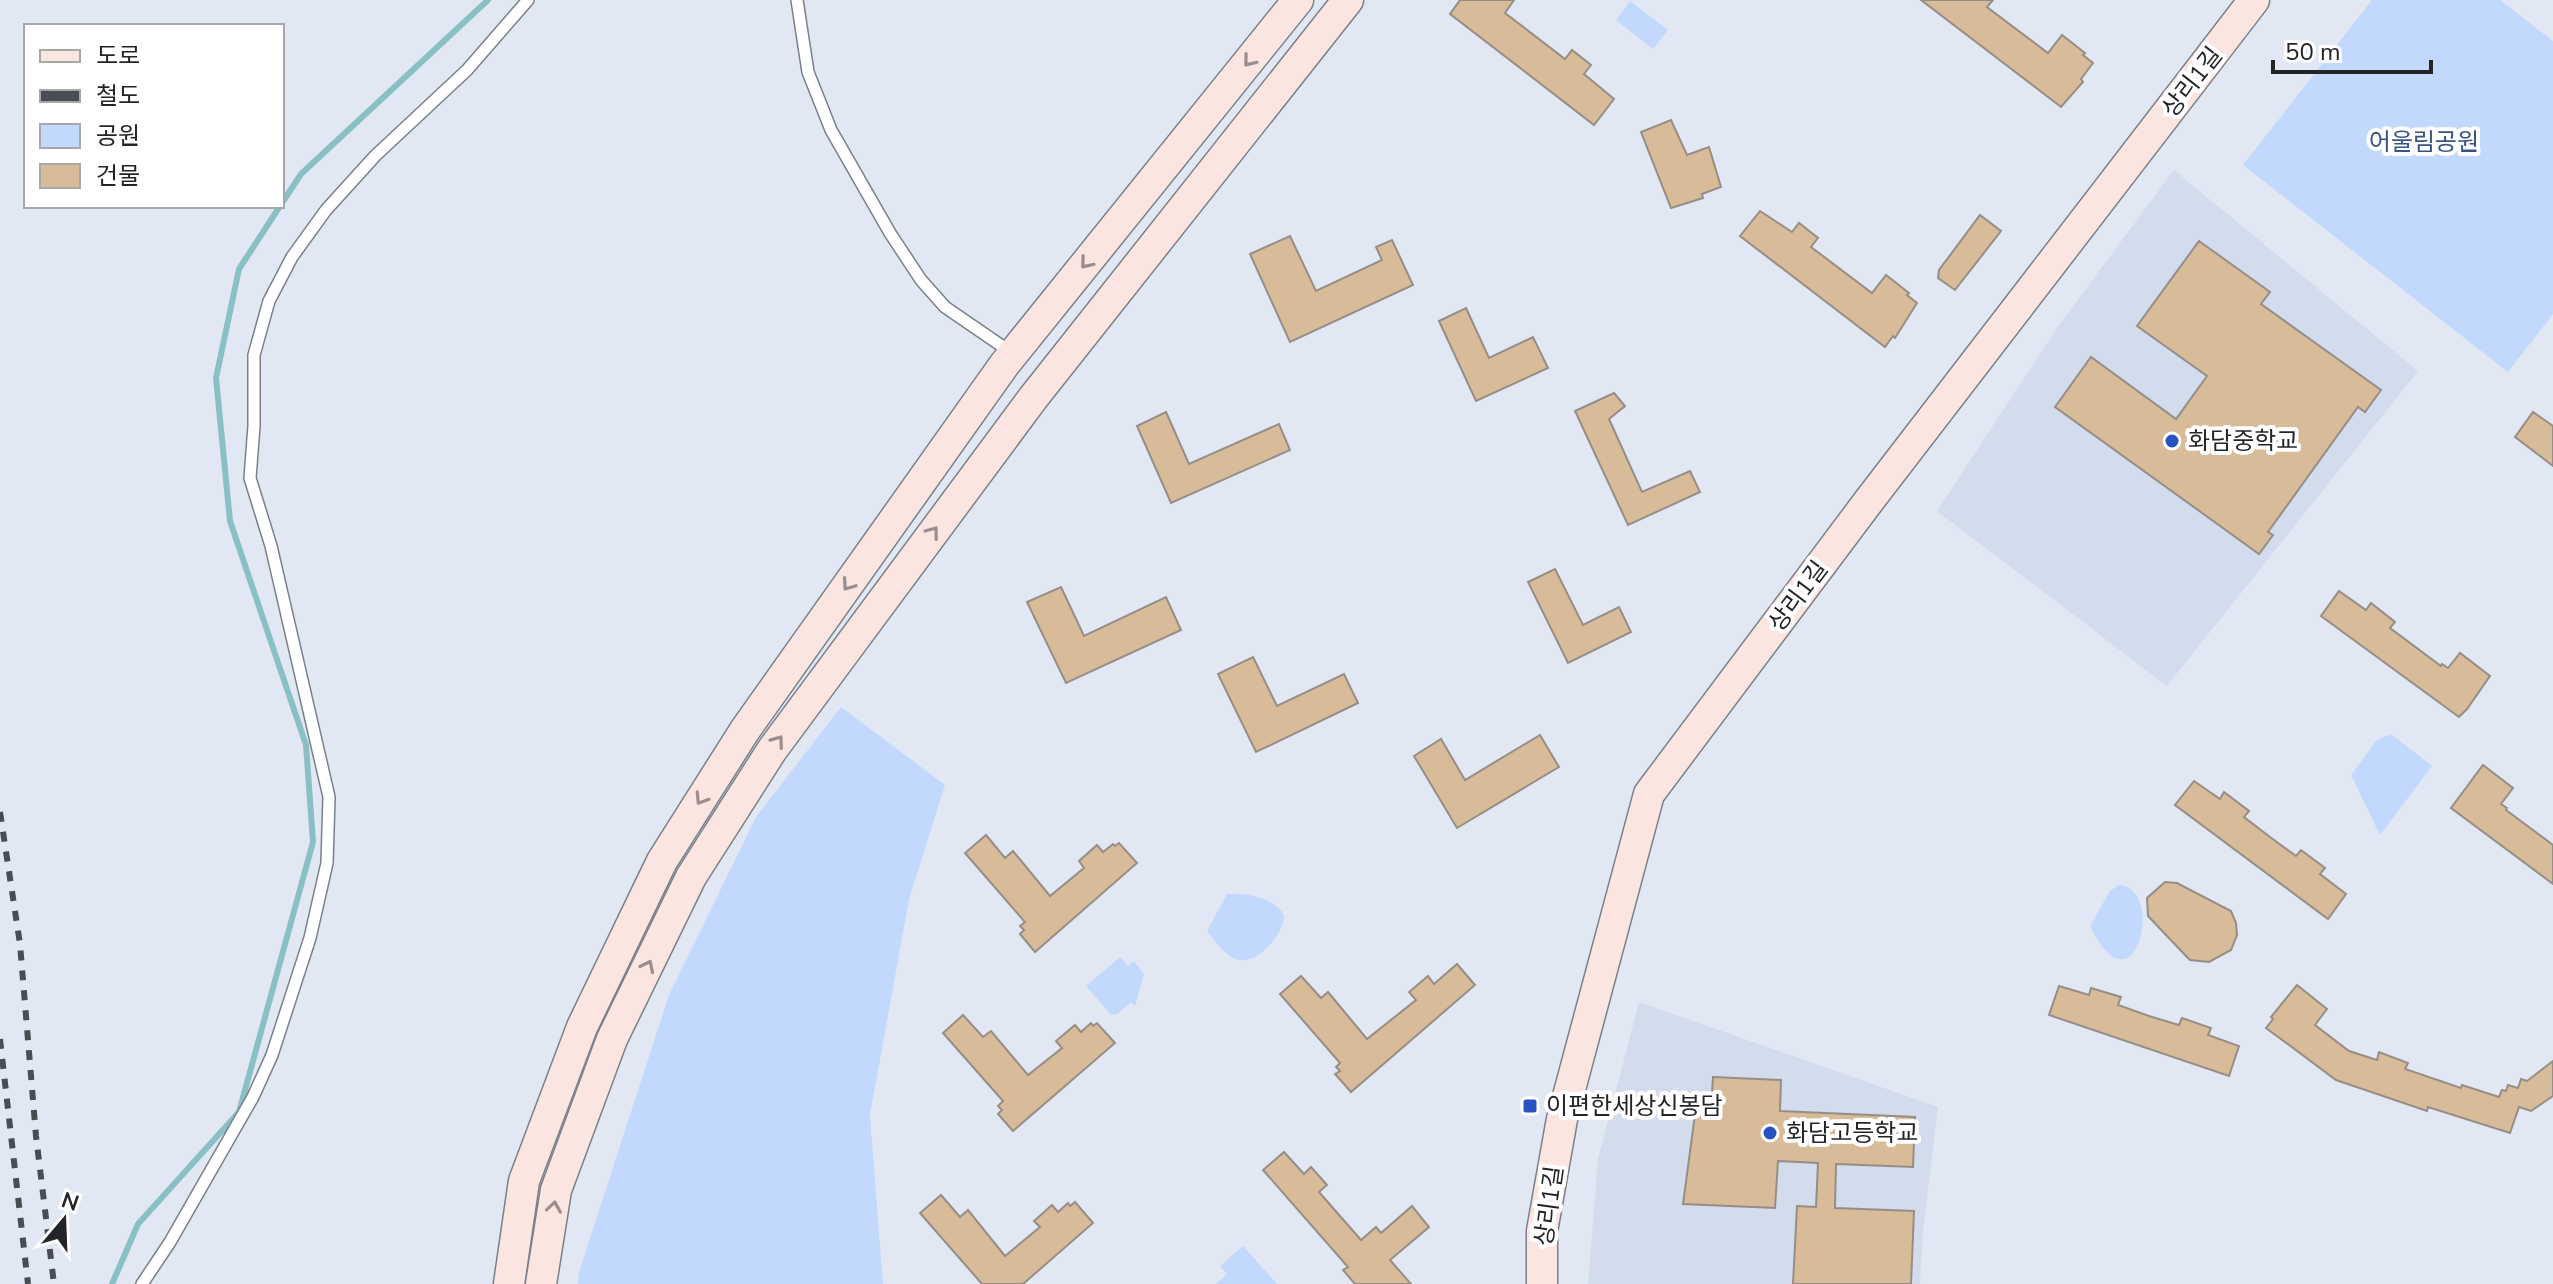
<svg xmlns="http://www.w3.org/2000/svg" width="2553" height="1284" viewBox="0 0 2553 1284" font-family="'Nunito Sans','Noto Sans KR',sans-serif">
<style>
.built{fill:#d2dced}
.green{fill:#c2d8fc}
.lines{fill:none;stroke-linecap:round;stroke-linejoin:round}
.stream{stroke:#89c0c3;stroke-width:6}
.building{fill:#d8bb99;stroke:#968e86;stroke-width:2}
.lane-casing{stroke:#7a8089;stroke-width:14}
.secondary-casing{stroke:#7a8089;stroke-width:33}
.lane{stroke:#fff;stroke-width:11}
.secondary{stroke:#fbe5e0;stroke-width:30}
.rail{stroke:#494c52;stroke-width:6;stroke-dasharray:10 10;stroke-linecap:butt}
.oneway{stroke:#998e8d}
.poi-dot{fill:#2952c1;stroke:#fff;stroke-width:3}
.labels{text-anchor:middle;stroke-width:8;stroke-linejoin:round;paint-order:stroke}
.street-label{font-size:24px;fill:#222428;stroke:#fff}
.park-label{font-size:24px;fill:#375484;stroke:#fff}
.poi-label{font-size:24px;fill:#222428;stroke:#fff;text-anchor:start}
</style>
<rect width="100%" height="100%" fill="#e2e8f3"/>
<!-- built -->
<g class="built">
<polygon points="2174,170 2418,371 2167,686 1937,511 2059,325"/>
<polygon points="1639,1002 1938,1107 1923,1231 1920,1284 1588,1284 1598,1159"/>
</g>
<!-- green -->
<g class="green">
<polygon points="2372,0 2500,0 2553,41 2553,314 2508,372 2243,165"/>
<polygon points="1630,1 1668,30 1653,49 1616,20"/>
<polygon points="841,707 945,785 909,899 870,1115 883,1284 578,1284 579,1272 669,995 756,817"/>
<polygon points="2391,734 2432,766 2380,835 2351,775 2377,740"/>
<path d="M 2119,885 C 2167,888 2134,1019 2090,926 L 2110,891 Z"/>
<path d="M 1227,894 C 1247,893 1273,897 1284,915 C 1285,931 1259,964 1240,960 C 1226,958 1215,941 1207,931 Z"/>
<polygon points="1120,957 1128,966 1134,961 1144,974 1135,1006 1131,1002 1117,1014 1111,1015 1086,986"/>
<polygon points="1243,1246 1277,1284 1216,1284 1227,1274 1220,1266"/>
</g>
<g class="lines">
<!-- stream -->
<g class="stream">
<polyline points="282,203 301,174 488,0"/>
<polyline points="112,1284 138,1224 239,1112 313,842 306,745 230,521 216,378 239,269 280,206"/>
</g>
</g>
<!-- building -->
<g class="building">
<polygon points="1460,0 1514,0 1505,13 1565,59 1572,50 1591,65 1584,74 1614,99 1594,125 1450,14"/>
<polygon points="1921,0 1993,0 1987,7 2048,53 2062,35 2085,53 2083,55 2093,63 2081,79 2083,82 2061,107"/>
<polygon points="1671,120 1687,155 1709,147 1721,187 1702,194 1703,198 1671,208 1641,132"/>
<polygon points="1760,211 1792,232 1799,223 1818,238 1811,247 1872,293 1886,275 1909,293 1907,295 1917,303 1895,338 1893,336 1885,347 1740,236"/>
<polygon points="1980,215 2001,231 1955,290 1938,278 1939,270"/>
<polygon points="1290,236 1316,291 1382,260 1376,247 1392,240 1413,285 1290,342 1250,254"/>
<polygon points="2199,241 2270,292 2261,304 2381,390 2365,412 2358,407 2268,532 2273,535 2259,554 2055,407 2091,357 2176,419 2207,376 2137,326"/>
<polygon points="1466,308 1489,358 1533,337 1548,368 1476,401 1439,321"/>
<polygon points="1614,393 1625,406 1609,419 1642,492 1690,471 1700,492 1628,525 1575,411"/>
<polygon points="1166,412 1189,464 1279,424 1290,450 1171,503 1137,426"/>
<polygon points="2533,412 2553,426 2553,466 2515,437"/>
<polygon points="1555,569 1583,625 1619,607 1631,632 1568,663 1528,582"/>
<polygon points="1061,587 1084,636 1166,597 1181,630 1066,683 1027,602"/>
<polygon points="2339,591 2366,610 2371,603 2395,622 2390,628 2441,666 2442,664 2448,668 2460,653 2490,676 2467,709 2459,717 2321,616"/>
<polygon points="1253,657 1277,706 1344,674 1358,703 1256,752 1218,674"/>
<polygon points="1540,735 1559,767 1457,828 1414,756 1441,739 1465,780"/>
<polygon points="2483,765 2513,788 2501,804 2507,808 2506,810 2553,845 2553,884 2451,808"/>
<polygon points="2194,781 2220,799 2224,792 2249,811 2244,817 2270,837 2296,856 2301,850 2325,868 2320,874 2346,894 2328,919 2175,805"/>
<polygon points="986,835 1005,858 1013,851 1050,896 1084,868 1079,861 1097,845 1103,852 1113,844 1115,846 1119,843 1137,863 1035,952 1020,934 1024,930 1020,926 1025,922 965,853"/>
<polygon points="2165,882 2177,883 2231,911 2236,923 2237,935 2231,950 2209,962 2190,960 2185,955 2148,916 2147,898"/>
<polygon points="1457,964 1475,985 1351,1092 1335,1074 1340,1071 1336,1067 1340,1063 1280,994 1301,976 1321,998 1328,992 1367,1039 1416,1000 1409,992 1428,976 1434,984"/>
<polygon points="2297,985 2327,1009 2315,1025 2349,1051 2377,1060 2379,1052 2408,1063 2405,1069 2461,1088 2462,1085 2499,1097 2502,1090 2506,1091 2508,1085 2518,1088 2521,1079 2527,1081 2553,1061 2553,1096 2531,1111 2519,1107 2510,1133 2428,1107 2427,1111 2336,1080 2266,1028 2273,1019 2271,1017"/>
<polygon points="2059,986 2089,995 2091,988 2121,997 2118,1005 2149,1016 2179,1025 2182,1018 2211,1028 2208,1035 2239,1046 2229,1076 2049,1015"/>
<polygon points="963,1015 983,1037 991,1031 1028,1075 1062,1048 1056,1041 1075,1025 1081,1032 1091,1023 1093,1026 1097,1023 1115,1043 1013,1131 998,1114 1002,1110 998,1106 1003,1101 943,1033"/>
<polygon points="1713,1077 1781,1080 1780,1111 1915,1117 1913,1167 1836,1164 1835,1208 1914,1211 1911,1284 1793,1284 1797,1206 1816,1207 1818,1163 1778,1161 1775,1208 1683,1204 1696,1107 1711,1108"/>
<polygon points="1284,1152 1304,1174 1311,1167 1327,1185 1319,1192 1361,1240 1376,1227 1381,1233 1412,1206 1429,1227 1390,1260 1411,1284 1355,1284 1343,1270 1348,1267 1263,1170"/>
<polygon points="941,1195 960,1217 968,1210 1005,1256 1040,1227 1034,1221 1052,1205 1058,1212 1068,1203 1070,1206 1075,1202 1093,1223 1023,1284 982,1284 920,1213"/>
</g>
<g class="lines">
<defs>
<g id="lane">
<polyline points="797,0 808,72 831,130 890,233 921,280 945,307 1012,353"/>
<polyline points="142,1284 170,1242 253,1097 272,1055 310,938 327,863 329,797 271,546 250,478 254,426 254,355 269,301 292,257 326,210 375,156 467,70 528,0"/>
</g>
<g id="secondary">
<polyline points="509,1284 524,1181 582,1027 662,861 745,730 1004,365 1298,0"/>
<polyline points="541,1284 556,1190 612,1039 691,877 772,750 1033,398 1348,0"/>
<polyline points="1542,1284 1542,1231 1562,1119 1649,794 1868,502 2254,0"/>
</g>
</defs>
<!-- lane casing -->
<use href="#lane" class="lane-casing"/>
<!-- secondary casing -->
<use href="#secondary" class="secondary-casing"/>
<!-- lane -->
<use href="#lane" class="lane"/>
<!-- secondary -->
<use href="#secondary" class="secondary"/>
<!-- rail -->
<g class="rail">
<polyline points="0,812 20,944 36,1136 54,1284"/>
<polyline points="0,1039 28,1284"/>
</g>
</g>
<!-- one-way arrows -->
<defs><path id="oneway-chevron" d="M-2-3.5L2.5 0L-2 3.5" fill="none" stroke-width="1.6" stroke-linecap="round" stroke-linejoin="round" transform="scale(2)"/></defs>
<g class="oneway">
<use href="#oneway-chevron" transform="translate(1249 61) rotate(129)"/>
<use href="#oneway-chevron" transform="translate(1086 263) rotate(129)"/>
<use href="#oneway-chevron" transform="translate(933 532) rotate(-53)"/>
<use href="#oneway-chevron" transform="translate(848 585) rotate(125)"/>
<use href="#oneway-chevron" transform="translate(778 741) rotate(-54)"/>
<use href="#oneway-chevron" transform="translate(701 799) rotate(122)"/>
<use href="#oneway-chevron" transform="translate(648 966) rotate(-64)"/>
<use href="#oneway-chevron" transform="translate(554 1207) rotate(-81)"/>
</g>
<!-- markers -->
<g class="poi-dot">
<circle cx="2172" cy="441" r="8"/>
<rect x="1522" y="1098" width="16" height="16" rx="4"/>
<circle cx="1770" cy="1133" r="8"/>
</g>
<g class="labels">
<!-- street labels -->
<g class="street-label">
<text transform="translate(2192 82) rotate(-52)" y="8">상리1길</text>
<text transform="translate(1798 596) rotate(-53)" y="8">상리1길</text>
<text transform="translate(1549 1206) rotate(-82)" y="8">상리1길</text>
</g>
<!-- park labels -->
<g class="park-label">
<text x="2424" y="150">어울림공원</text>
</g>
<!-- poi labels -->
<g class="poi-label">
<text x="2188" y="449">화담중학교</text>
<text x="1546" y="1114">이편한세상신봉담</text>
<text x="1786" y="1141">화담고등학교</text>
</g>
</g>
<!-- legend -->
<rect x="24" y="24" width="260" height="184" fill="#ffffff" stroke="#a7a7a9" stroke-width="2"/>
<rect x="40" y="50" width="40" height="12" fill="#fbe5e0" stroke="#a7a7a9" stroke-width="2"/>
<text x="96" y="64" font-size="24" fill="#222428">도로</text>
<rect x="40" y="90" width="40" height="12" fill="#494c52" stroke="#a7a7a9" stroke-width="2"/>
<text x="96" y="104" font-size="24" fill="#222428">철도</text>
<rect x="40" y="124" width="40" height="24" fill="#c2d8fc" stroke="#a7a7a9" stroke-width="2"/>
<text x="96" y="144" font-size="24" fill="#222428">공원</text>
<rect x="40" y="164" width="40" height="24" fill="#d8bb99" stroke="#a7a7a9" stroke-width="2"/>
<text x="96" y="184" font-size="24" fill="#222428">건물</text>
<!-- north arrow -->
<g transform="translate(64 1220) rotate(19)" stroke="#ffffff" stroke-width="6" paint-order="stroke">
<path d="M0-6L14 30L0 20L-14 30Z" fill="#222428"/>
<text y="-12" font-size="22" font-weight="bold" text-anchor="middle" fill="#222428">N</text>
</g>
<!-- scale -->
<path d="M2273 60v12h158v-12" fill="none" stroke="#222428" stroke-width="4"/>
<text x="2285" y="60" font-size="24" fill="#222428" stroke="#ffffff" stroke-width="6" paint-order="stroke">50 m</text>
</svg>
